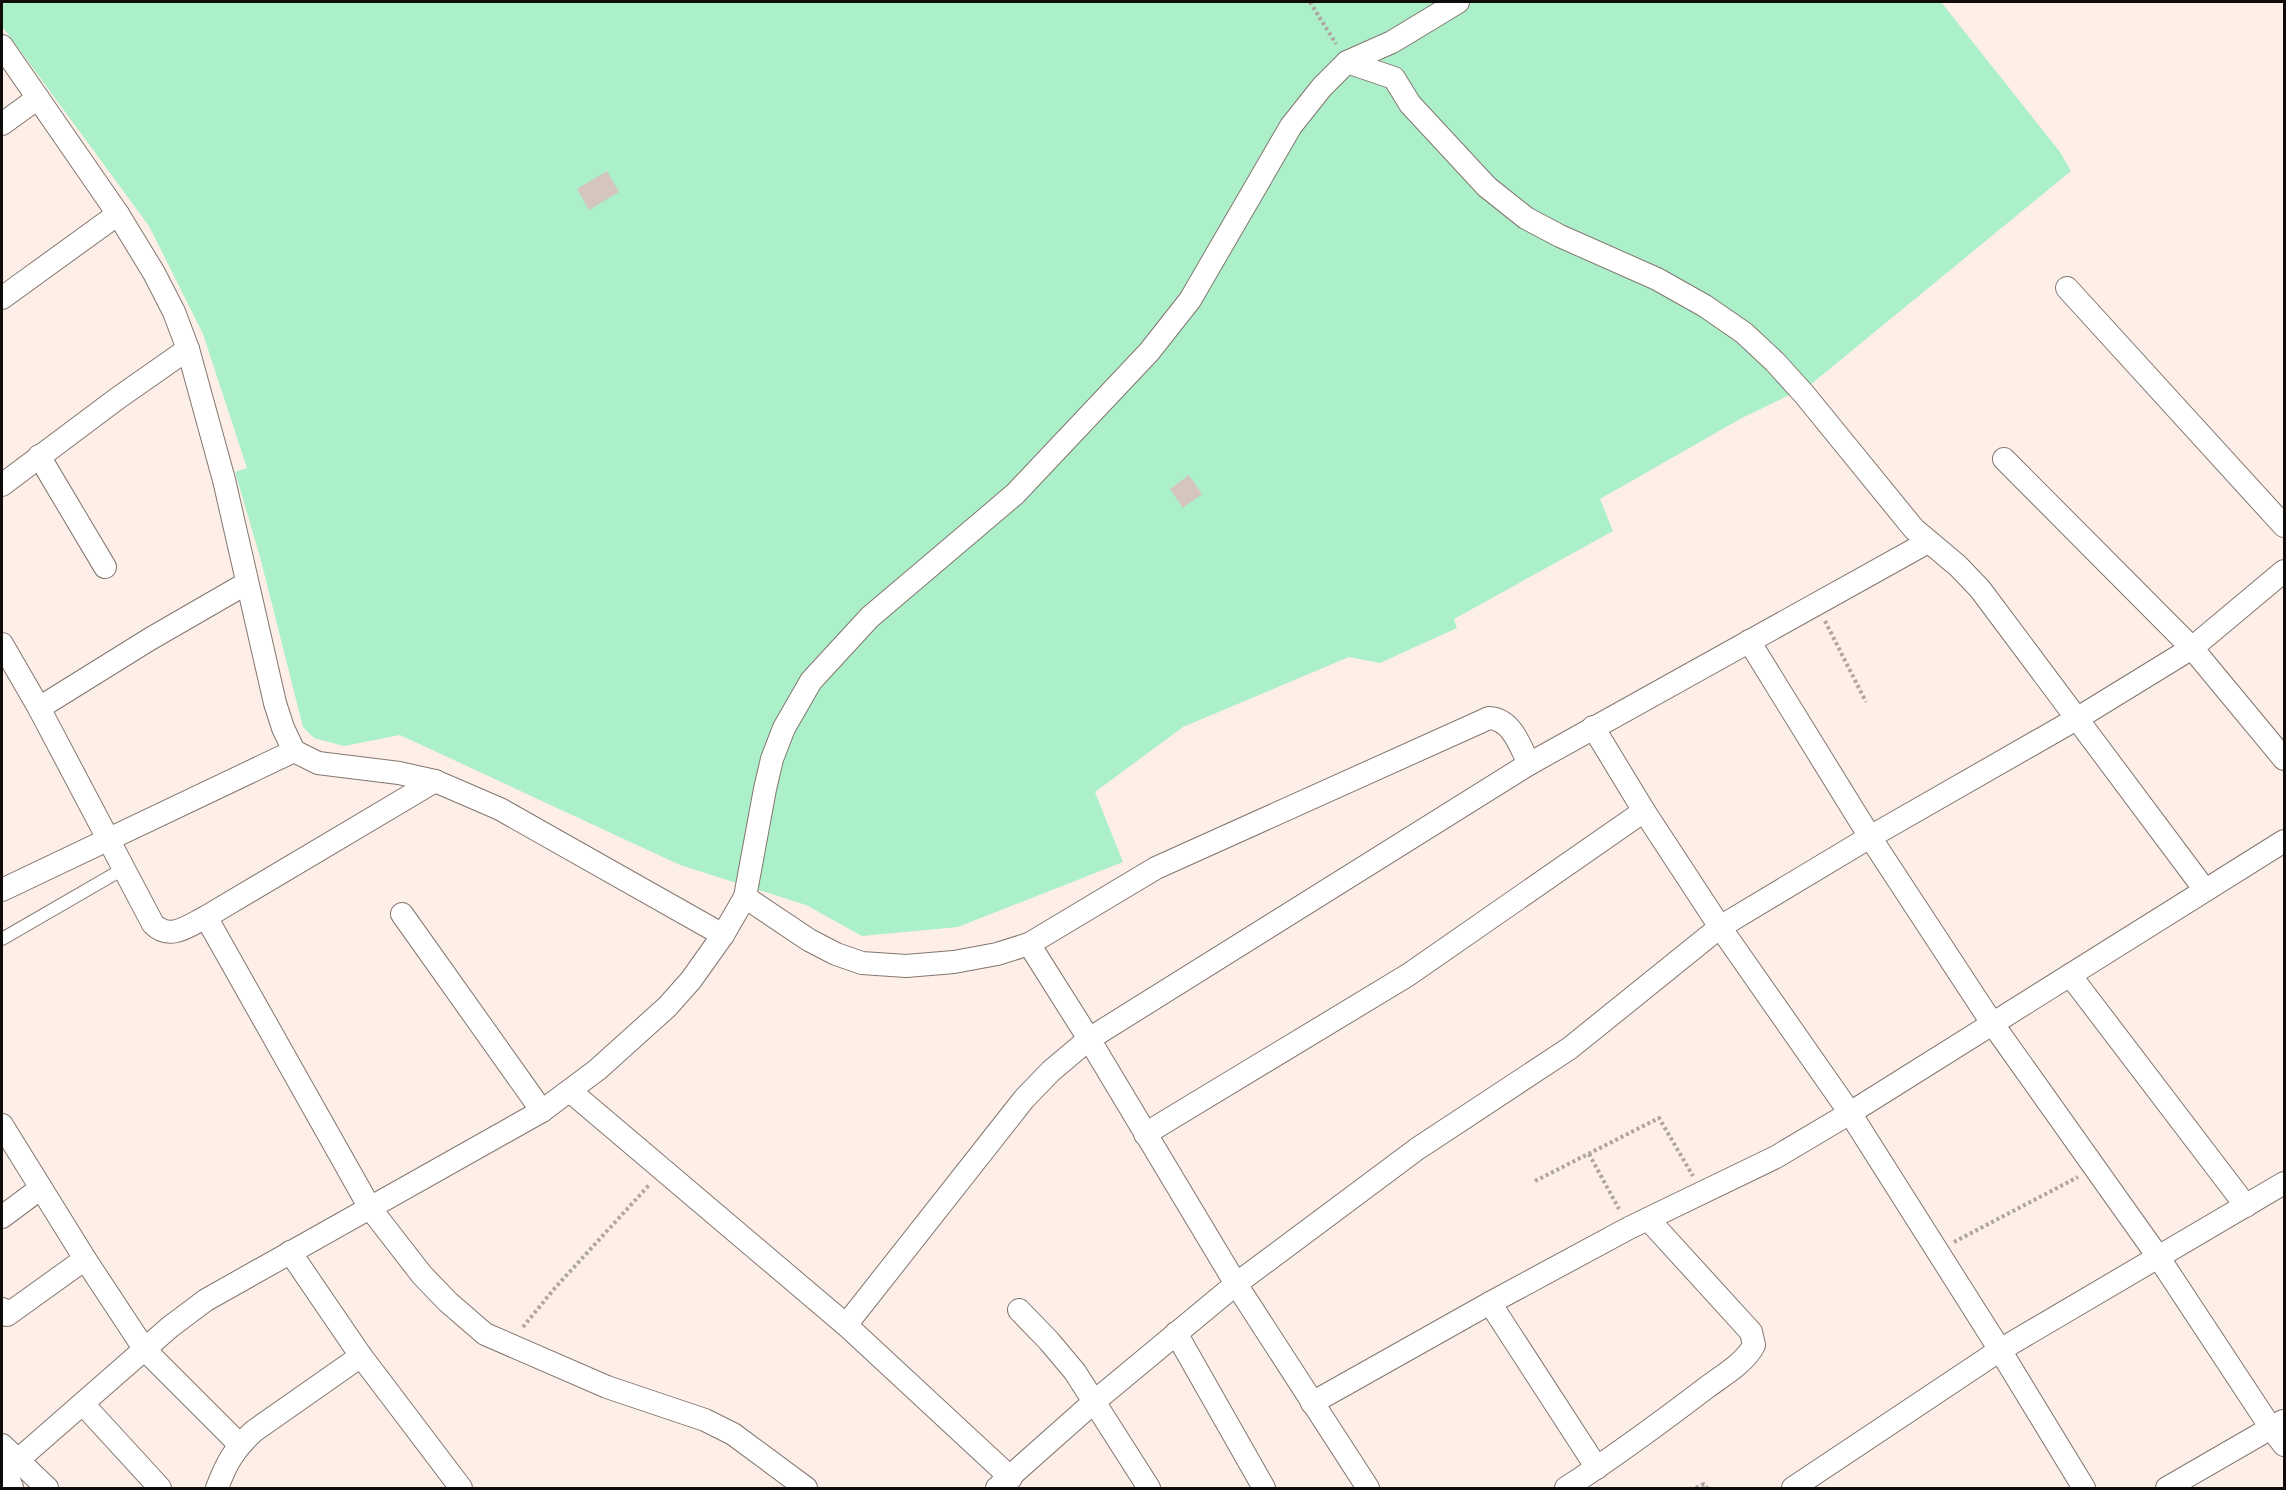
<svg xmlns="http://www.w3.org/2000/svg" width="2286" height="1490" viewBox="0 0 2286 1490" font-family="'Roboto Serif',serif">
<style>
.green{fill:#abf0c8}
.building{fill:#d4c5bf}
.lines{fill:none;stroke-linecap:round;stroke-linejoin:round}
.service-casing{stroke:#82766f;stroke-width:14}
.minor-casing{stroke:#82766f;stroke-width:24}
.tertiary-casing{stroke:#82766f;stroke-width:30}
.path{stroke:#afa49e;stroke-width:4;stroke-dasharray:3 3;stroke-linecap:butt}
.service{stroke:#fff;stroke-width:12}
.minor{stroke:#fff;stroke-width:22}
.tertiary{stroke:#fff;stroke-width:28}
</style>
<rect width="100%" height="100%" fill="#fdeee7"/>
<!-- green -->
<polygon class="green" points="2,2 1941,2 2060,152 2071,171 1810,385 1740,419 1600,499 1613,531 1454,619 1457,628 1380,663 1349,657 1183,727 1095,792 1123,862 958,927 862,936 806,905 680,865 400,735 344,746 314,738 303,727 260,557 235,472 247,468 203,334 149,226 2,26"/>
<!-- building -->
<g class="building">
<polygon points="607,171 619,192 589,210 577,189"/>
<polygon points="1189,475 1202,494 1183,508 1170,489"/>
</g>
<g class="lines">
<defs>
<polyline id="service" points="2,939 123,869"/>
<g id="minor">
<polyline points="2,46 118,214 154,273 174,312 188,349 224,480 275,703 283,728 294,751 318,763 399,773 435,781 500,809 723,935"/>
<polyline points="1347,62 1394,78 1410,104 1487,187 1526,218 1560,236 1657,279 1705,306 1744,333 1775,362 1804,394 1914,529 1958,566 1980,589 2205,890"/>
<polyline points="2,124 38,98"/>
<polyline points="2067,288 2284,526"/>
<polyline points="2,298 118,214"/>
<polyline points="39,456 105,567"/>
<polyline points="2004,459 2192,648 2284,759"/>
<polyline points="2,485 118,398 188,349"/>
<polyline points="1749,641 1870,837 1992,1023 2159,1258 2271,1428 2284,1445"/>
<path d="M 2,644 L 39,708 L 153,924 C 170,941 188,926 206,917 L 435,781"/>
<polyline points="39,708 150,639 247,583"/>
<polyline points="1593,727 1644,811 1720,927 1850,1113 2000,1350 2084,1488"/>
<polyline points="2,890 294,751"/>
<path d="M 745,897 L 809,940 L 836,954 L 862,963 L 906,966 L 954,962 L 997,954 L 1029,944 L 1156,868 L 1489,718 C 1512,719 1520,746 1529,764"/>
<polyline points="402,914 542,1111"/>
<polyline points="206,917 370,1208 422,1275 448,1302 485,1334 607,1387 705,1420 733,1434 806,1488"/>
<polyline points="1029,944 1089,1039 1236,1284 1368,1488"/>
<polyline points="2070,975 2246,1206"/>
<polyline points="570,1091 846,1325 1011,1478"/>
<polyline points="2,1125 85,1259 145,1350 239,1444"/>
<polyline points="1145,1134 1408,975 1644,811"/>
<polyline points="2,1217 41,1188"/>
<polyline points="290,1252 361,1356 461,1488"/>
<polyline points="1490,1303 1597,1468"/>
<polyline points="2,1309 7,1315 85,1259"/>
<polyline points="1019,1310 1049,1341 1075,1372 1149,1488"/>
<polyline points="846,1325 1024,1099 1051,1071 1089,1039 1529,764 1928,542"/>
<polyline points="1176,1333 1264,1488"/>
<polyline points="1312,1403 1490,1303 1629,1228 1776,1157 1850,1113 2284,841"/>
<polyline points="83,1404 160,1488"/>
<polyline points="2,1445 47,1488"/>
<polyline points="2,1470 18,1460 170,1327 206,1300 542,1111 597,1070 667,1007 691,980 723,935 745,897 765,789 772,759 784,728 811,681 870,617 1015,494 1149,352 1190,300 1291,126 1322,87 1347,62 1392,42 1458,2"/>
<path d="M 217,1488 C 226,1464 234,1449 254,1431 L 361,1356"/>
<polyline points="997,1488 1095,1401 1236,1284 1417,1149 1570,1048 1720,927 1870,837 2078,718 2192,648 2284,571"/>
<path d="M 1566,1488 C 1614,1457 1660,1423 1706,1388 C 1722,1376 1745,1363 1754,1345 L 1751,1332 L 1648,1219"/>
<polyline points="1793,1488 2000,1350 2284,1183"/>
<polyline points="2167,1488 2283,1421"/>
</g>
<polyline id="tertiary" points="2,1470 9,1488"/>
</defs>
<!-- service casing -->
<use href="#service" class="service-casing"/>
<!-- minor casing -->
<use href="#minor" class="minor-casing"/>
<!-- tertiary casing -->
<use href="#tertiary" class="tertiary-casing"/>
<!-- path -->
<g class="path">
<polyline points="1310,2 1336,44"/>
<polyline points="1825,621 1866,702"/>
<polyline points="1589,1154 1619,1209"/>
<polyline points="1535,1181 1659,1118 1693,1176"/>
<polyline points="1954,1242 2078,1177"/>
<polyline points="523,1327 554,1289 650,1184"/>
<polyline points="1696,1488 1704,1484 1707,1488"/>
</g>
<!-- service -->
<use href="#service" class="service"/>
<!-- minor -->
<use href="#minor" class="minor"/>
<!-- tertiary -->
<use href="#tertiary" class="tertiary"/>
</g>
<!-- border -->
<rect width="2286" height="1490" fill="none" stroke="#100c0a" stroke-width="6"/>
</svg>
